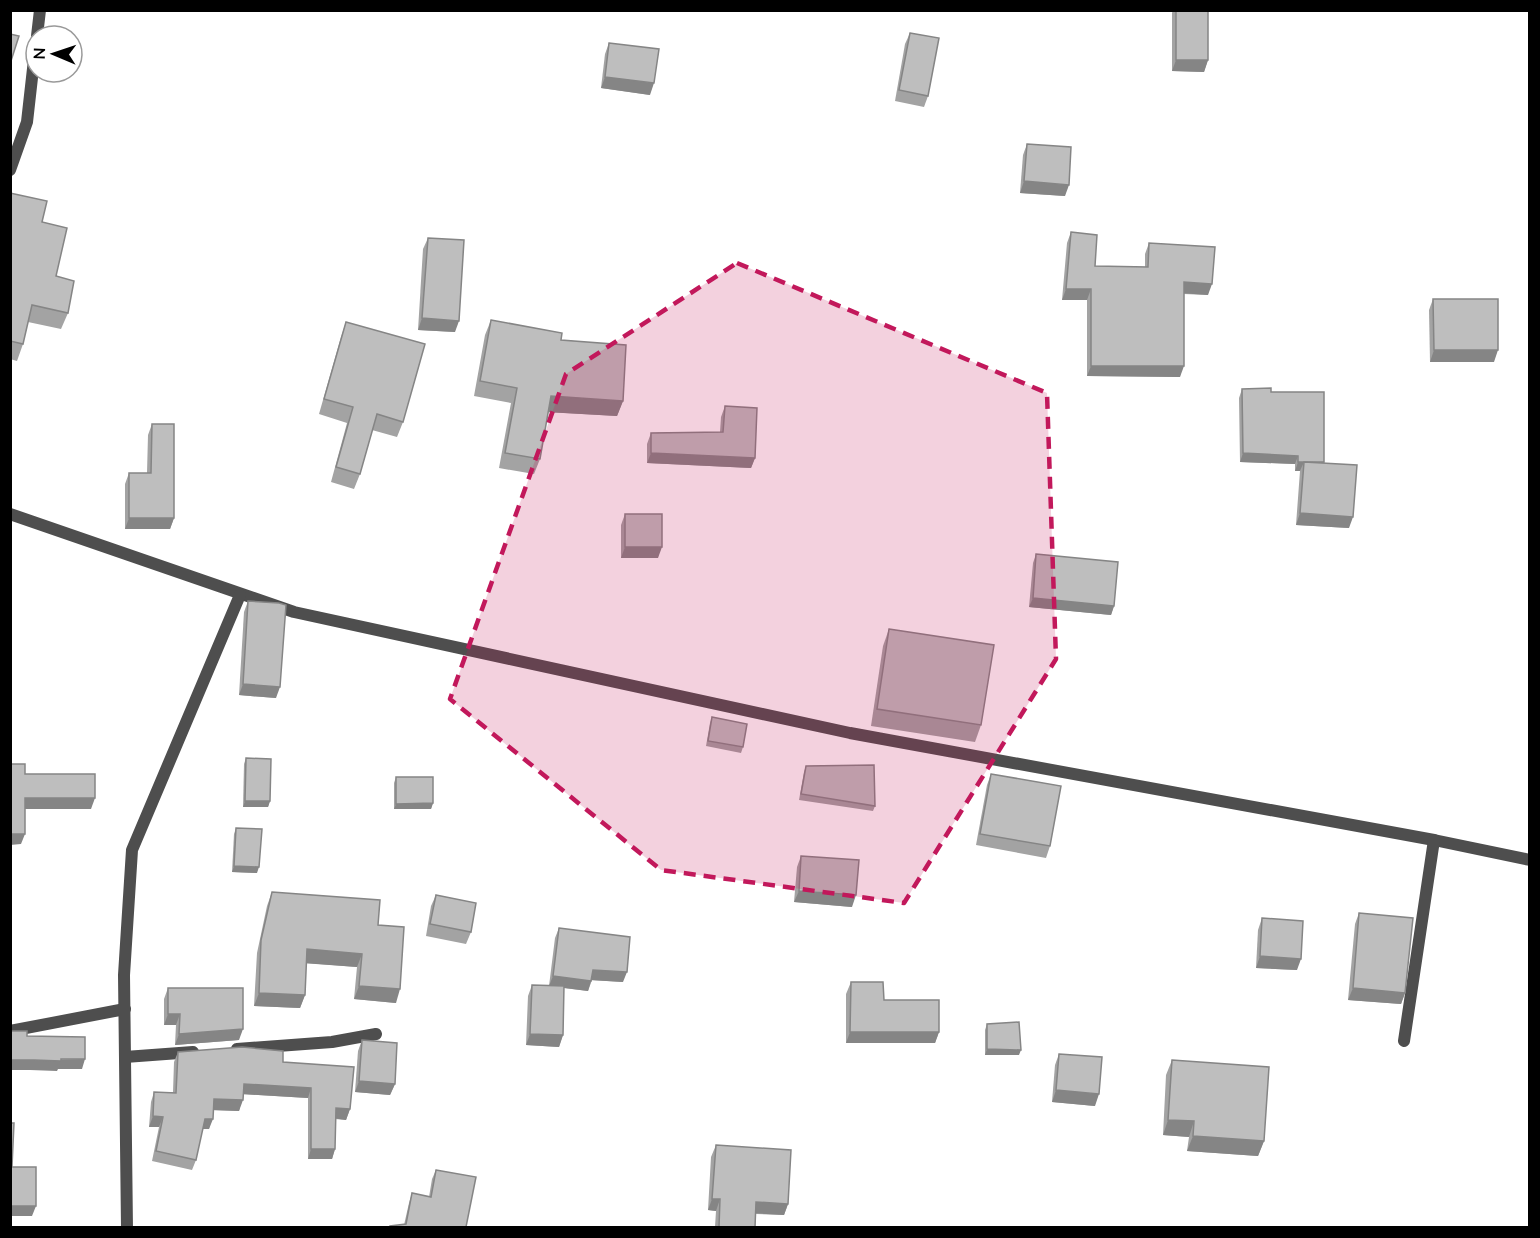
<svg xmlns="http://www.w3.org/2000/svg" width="1540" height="1238" viewBox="0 0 1540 1238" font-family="Mulish,sans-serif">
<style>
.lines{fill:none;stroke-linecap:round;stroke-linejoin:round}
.minor{stroke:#4e4e4e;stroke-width:12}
.wall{fill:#a3a3a3}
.shaded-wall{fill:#858585}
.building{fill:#bebebe;stroke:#858585;stroke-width:1.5}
.marked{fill:#c2185b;fill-opacity:0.2;stroke:#c2185b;stroke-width:4.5;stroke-dasharray:12 8;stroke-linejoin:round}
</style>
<rect width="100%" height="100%" fill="#fff"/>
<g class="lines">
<!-- minor -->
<g class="minor">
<polyline points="37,36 40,10"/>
<polyline points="10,170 27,122 36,42"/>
<polyline points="10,514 294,612 850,733 1434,840 1530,860"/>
<polyline points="10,1031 125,1009"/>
<polyline points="1404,1041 1434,840"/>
<polyline points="237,1049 332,1042 376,1034"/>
<polyline points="125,1057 193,1052"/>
<polyline points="127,1228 124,975 132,850 240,595"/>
</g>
</g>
<!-- wall -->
<g class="wall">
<polygon points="1173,10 1208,10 1208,60 1204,72 1172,71 1172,13"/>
<polygon points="910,33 928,96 924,107 895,101 905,44"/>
<polygon points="609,43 650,95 601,88 605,54"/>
<polygon points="1027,144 1065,196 1020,193 1023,155"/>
<polygon points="10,193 42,222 56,276 68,313 61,329 28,322 23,344 17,361 10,359"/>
<polygon points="1071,232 1095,266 1145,267 1145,254 1149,243 1208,295 1184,294 1180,377 1087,376 1087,300 1062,300 1067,243"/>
<polygon points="428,238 455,332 418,330 423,249"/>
<polygon points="1433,299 1494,362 1430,362 1429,310"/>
<polygon points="491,320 561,340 623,401 617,416 548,412 540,459 534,474 499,468 511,403 474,396 485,335"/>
<polygon points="346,322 403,422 397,437 372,430 360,474 354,489 331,482 347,423 319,414 341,337"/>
<polygon points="1242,389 1271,392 1324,462 1349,528 1296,525 1300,471 1295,471 1295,464 1240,462 1239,398"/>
<polygon points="725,406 755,458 751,468 647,463 647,444 651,433 720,432 721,417"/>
<polygon points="152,424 174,518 170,529 125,529 125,484 129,473 147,473 148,435"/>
<polygon points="625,514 658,558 621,558 621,525"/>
<polygon points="1036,554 1114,606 1111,615 1029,607 1033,563"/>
<polygon points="248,601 276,698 239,695 244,612"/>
<polygon points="889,629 981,725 975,742 871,726 883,646"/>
<polygon points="712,717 743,747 741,753 706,746 710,723"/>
<polygon points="246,758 270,801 268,807 243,807 244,764"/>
<polygon points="806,766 875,806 873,811 799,800 804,772"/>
<polygon points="991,774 1050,846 1046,858 976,845 987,785"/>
<polygon points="396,777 433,803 431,809 394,809 394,783"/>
<polygon points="236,828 257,873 232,872 234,834"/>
<polygon points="801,856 852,907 794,902 797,867"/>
<polygon points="272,892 378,925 396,1003 354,999 357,967 306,963 305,995 300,1008 254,1006 257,953 267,906"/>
<polygon points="436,895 471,932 466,944 426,936 431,906"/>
<polygon points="1359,913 1405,993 1401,1004 1348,1000 1355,924"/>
<polygon points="1262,918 1297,970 1256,968 1258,930"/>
<polygon points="559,928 623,982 592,980 588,991 564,988 563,1035 559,1047 526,1045 528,996 532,985 549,986 555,938"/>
<polygon points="851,982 884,1000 939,1032 935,1043 846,1043 846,994"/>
<polygon points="168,988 239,1040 175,1045 176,1025 164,1025 164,999"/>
<polygon points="987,1024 1019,1055 985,1055 985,1030"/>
<polygon points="362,1040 395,1084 390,1095 355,1092 358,1051"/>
<polygon points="178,1052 283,1062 350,1109 346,1120 335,1119 335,1149 332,1159 308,1159 308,1098 243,1094 239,1111 213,1110 209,1129 202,1129 196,1160 192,1170 152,1161 159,1127 149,1127 151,1102 154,1092 173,1092 174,1062"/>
<polygon points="1059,1054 1095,1106 1052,1102 1055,1065"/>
<polygon points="1172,1060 1264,1141 1258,1156 1187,1151 1189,1137 1163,1135 1166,1075"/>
<polygon points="716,1145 788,1204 784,1215 756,1214 755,1227 715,1227 716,1211 708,1210 711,1157"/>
<polygon points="436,1170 466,1227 389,1227 390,1226 404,1225 409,1203 412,1193 429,1197 432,1179"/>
</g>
<!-- shaded-wall -->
<g class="shaded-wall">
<polygon points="1176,60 1208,60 1204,72 1172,71"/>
<polygon points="605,77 654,83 650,95 601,88"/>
<polygon points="1024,181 1069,185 1065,196 1020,193"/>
<polygon points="1184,282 1212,284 1208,295 1180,293"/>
<polygon points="1066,289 1091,289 1087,300 1062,300"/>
<polygon points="422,318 459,321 455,332 418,330"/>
<polygon points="1434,350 1498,350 1494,362 1430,362"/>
<polygon points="1091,366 1184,366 1180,377 1087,376"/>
<polygon points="551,396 623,401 617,416 545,412"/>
<polygon points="651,453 755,458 751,468 647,463"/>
<polygon points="1243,453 1298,456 1295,464 1240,462"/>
<polygon points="1298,462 1304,462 1300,471 1295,471"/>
<polygon points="1300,513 1353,517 1349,528 1296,525"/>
<polygon points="129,518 174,518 170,529 125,529"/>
<polygon points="625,547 662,547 658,558 621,558"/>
<polygon points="1033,598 1114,606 1111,615 1029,607"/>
<polygon points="243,684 280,687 276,698 239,695"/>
<polygon points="25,798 95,798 91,809 21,809"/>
<polygon points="245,801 270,801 268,807 243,807"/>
<polygon points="433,803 431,809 394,809 396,804"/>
<polygon points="10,834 25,834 21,844 10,845"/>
<polygon points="234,866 259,867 257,873 232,872"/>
<polygon points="799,891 856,895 852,907 794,902"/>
<polygon points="307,949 362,954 357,967 302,963"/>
<polygon points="1260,956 1301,959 1297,970 1256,968"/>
<polygon points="593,970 627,972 623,982 589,980"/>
<polygon points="553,976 591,981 588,991 549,986"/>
<polygon points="359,986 400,989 396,1003 354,999"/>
<polygon points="1353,988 1405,993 1401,1004 1348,1000"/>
<polygon points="259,993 305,995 300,1008 254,1006"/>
<polygon points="168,1014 180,1014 176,1025 164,1025"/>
<polygon points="243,1029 239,1040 175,1045 179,1034"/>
<polygon points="850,1032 939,1032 935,1043 846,1043"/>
<polygon points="530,1034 563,1035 559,1047 526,1045"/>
<polygon points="987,1049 1021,1050 1019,1055 985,1055"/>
<polygon points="85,1059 82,1069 58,1069 57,1071 30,1070 10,1070 10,1060"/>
<polygon points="359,1081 395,1084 390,1095 355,1092"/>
<polygon points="244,1084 311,1088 308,1098 240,1094"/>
<polygon points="1056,1090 1099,1094 1095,1106 1052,1102"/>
<polygon points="214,1099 243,1100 239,1111 210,1110"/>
<polygon points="336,1108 350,1109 346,1120 332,1118"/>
<polygon points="153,1116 163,1117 159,1127 149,1127"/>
<polygon points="205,1119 213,1119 209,1129 201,1129"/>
<polygon points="1168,1120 1194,1121 1189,1137 1163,1135"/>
<polygon points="1193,1136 1264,1141 1258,1156 1187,1151"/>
<polygon points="311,1149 335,1149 332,1159 308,1159"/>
<polygon points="712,1199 720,1199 716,1211 708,1210"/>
<polygon points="756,1202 788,1204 784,1215 752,1213"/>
<polygon points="10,1206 36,1206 32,1216 10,1216"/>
</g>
<!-- building -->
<g class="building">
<rect x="1176" y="10" width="32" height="50"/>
<polygon points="910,33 939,38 928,96 899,90"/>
<polygon points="10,34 19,36 10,64"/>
<polygon points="609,43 659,49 654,83 605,77"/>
<polygon points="1027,144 1071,147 1069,185 1024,181"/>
<polygon points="10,193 47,201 42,222 67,228 56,276 74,281 68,313 32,305 23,344 10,341"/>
<polygon points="1071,232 1097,235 1095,266 1148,267 1149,243 1215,247 1212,284 1184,282 1184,366 1091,366 1091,289 1066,289"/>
<polygon points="428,238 464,240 459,321 422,318"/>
<polygon points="1433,299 1498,299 1498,350 1434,350"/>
<polygon points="491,320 562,333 561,340 626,345 623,401 551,396 540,459 505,453 517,388 480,381"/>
<polygon points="346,322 425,344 403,422 377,414 360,474 336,467 353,407 324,399"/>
<polygon points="1271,388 1271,392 1324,392 1324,462 1298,462 1298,456 1243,453 1242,389"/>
<polygon points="725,406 757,408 755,458 651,453 651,433 723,432"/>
<polygon points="152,424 174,424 174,518 129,518 129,473 151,473"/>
<polygon points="1304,462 1357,465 1353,517 1300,513"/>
<rect x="625" y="514" width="37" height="33"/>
<polygon points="1036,554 1118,562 1114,606 1033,598"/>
<polygon points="248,601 279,603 286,605 280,687 243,684"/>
<polygon points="889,629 994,645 981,725 877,709"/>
<polygon points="712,717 747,724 743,747 708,741"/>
<polygon points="246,758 271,759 270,801 245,801"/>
<polygon points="10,764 25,764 25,774 95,774 95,798 25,798 25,834 10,834"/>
<polygon points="874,765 875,806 801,794 806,766"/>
<polygon points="991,774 1061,786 1050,846 980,834"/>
<polygon points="396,777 433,777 433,803 396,804"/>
<polygon points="236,828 262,829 259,867 234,866"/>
<polygon points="801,856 859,860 856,895 799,891"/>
<polygon points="272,892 380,900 378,925 404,927 400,989 359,986 362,954 307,949 305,995 259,993 261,940"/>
<polygon points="436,895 476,903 471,932 430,924"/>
<polygon points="1359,913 1413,918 1405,993 1353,988"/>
<polygon points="1262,918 1303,921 1301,959 1260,956"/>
<polygon points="559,928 630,937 627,972 593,970 591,981 553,976"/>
<polygon points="851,982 883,982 884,1000 939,1000 939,1032 850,1032"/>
<polygon points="532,985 564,986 563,1035 530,1034"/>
<polygon points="168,988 243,988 243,1029 179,1034 180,1014 168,1014"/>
<polygon points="1019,1022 1021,1050 987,1049 987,1024"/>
<polygon points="10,1031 27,1031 27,1036 85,1037 85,1059 61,1059 61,1061 34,1060 10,1060"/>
<polygon points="362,1040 397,1043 395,1084 359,1081"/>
<polygon points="242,1047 283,1051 283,1062 354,1067 350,1109 336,1108 335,1149 311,1149 311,1088 244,1084 243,1100 214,1099 213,1119 205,1119 196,1160 156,1151 163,1117 153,1116 154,1092 176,1093 178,1052"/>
<polygon points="1059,1054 1102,1057 1099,1094 1056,1090"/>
<polygon points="1172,1060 1269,1067 1264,1141 1193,1136 1194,1121 1168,1120"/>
<polygon points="10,1123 14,1123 12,1167 36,1167 36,1206 10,1206"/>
<polygon points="716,1145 791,1150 788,1204 756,1202 755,1227 719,1227 720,1199 712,1199"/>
<polygon points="436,1170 476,1177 466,1227 390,1227 390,1226 406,1224 412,1193 431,1197"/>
</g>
<!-- marked area -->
<path class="marked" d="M 737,263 L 1047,393 L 1056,659 L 904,903 L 661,870 L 450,699 L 566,374 Z"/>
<!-- border -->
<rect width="1540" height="1238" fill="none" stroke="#000000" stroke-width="24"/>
<!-- north arrow -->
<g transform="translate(54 54) rotate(272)"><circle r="28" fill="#ffffff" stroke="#999999" stroke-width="1.5"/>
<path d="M0-4.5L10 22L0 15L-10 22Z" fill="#000000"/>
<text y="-9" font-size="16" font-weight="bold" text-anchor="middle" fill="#000000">N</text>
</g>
</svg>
